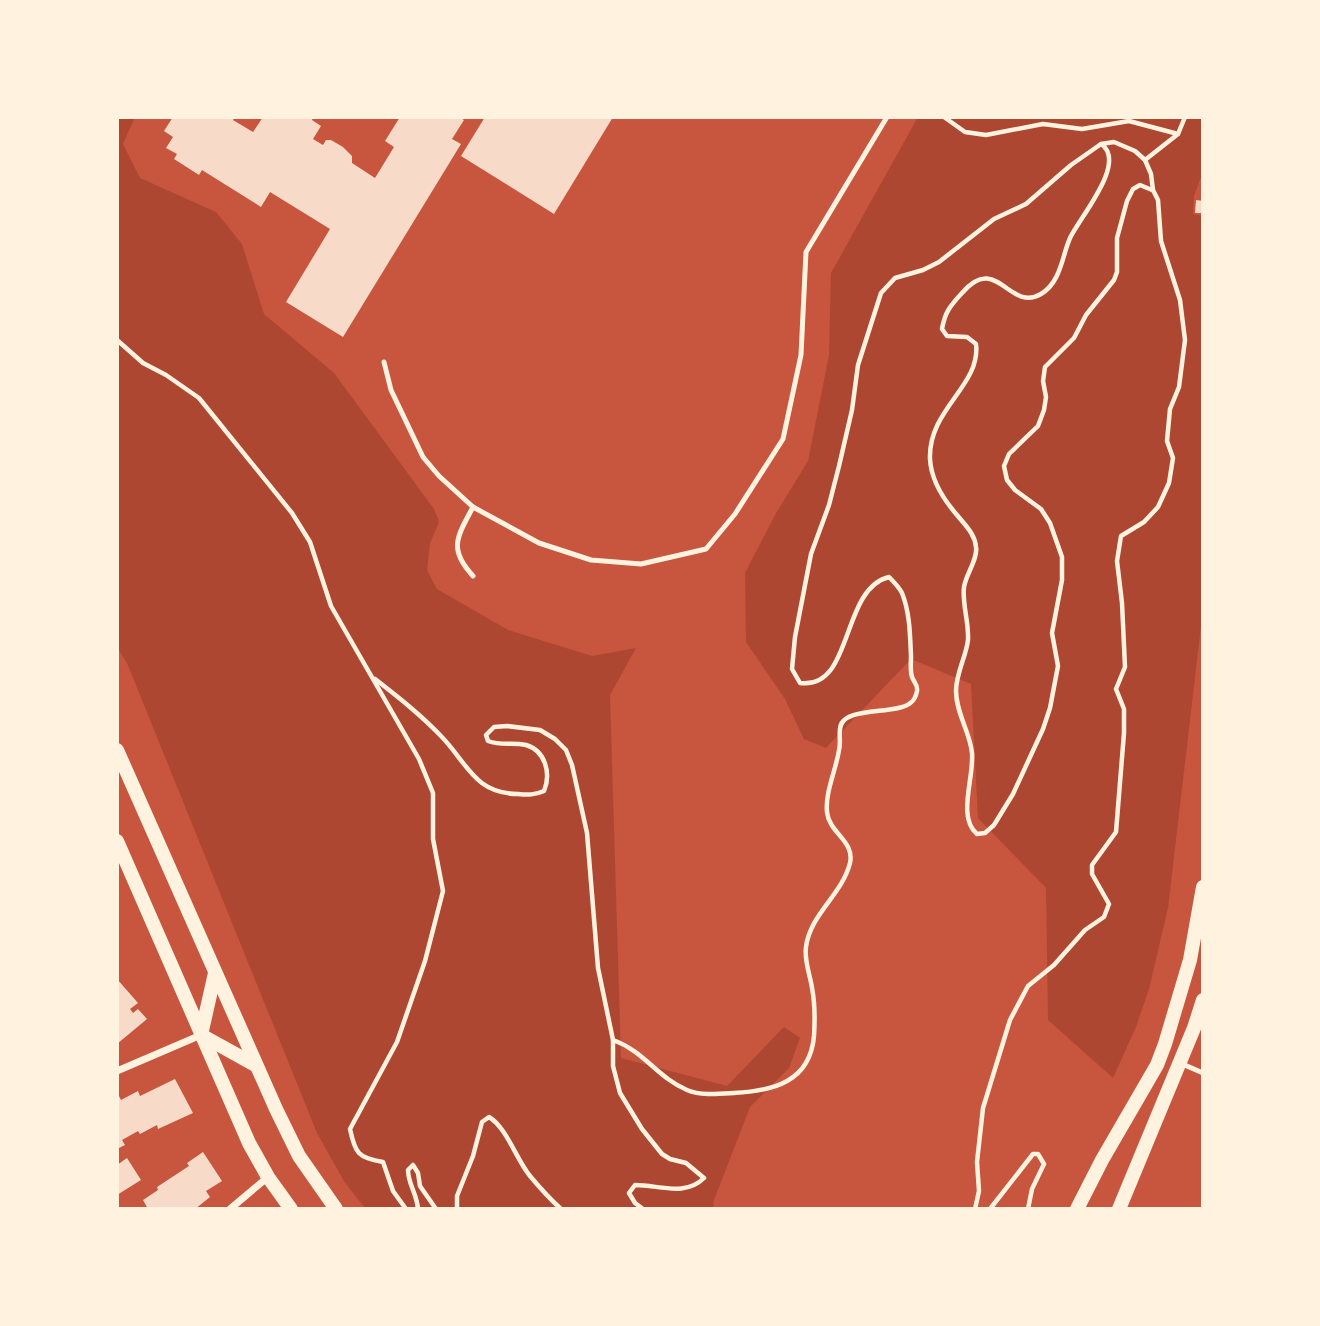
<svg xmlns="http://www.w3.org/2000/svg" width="1320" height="1326" viewBox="0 0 1320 1326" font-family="'Source Sans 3',sans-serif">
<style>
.green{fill:#ae4732}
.building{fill:#f7dbc8}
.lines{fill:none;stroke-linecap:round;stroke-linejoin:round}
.path{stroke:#fff3e0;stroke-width:4.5}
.service{stroke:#fff3e0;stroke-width:5}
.minor{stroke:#fff3e0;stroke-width:7}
.secondary{stroke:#fff3e0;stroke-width:14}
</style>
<rect width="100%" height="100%" fill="#c8553d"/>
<!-- green -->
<g class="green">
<polygon points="117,117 135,117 123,144 140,178 216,212 242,244 264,314 334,373 434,509 439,522 430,543 427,570 437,589 508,630 592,656 636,648 610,695 621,1058 727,1086 784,1027 800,1038 789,1068 750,1107 714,1200 713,1209 366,1209 345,1183 317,1133 127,663 117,647"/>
<polygon points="918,117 1203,117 1203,179 1200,179 1194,196 1193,214 1203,216 1203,609 1168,908 1149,989 1136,1027 1113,1078 1048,1020 1046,888 978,818 971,684 911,659 826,748 804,739 785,699 746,642 745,573 775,515 808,461 829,355 831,273"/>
</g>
<!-- building -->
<g class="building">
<polygon points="173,117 235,117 233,120 253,132 263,117 313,117 312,120 321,126 313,139 323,145 326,140 331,140 343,147 352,156 352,163 375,178 394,147 385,141 400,117 459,117 464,120 452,139 461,144 343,337 286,302 330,229 270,192 261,207 202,170 199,175 174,159 177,154 166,148 173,137 164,131"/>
<polygon points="485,117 613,117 554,214 461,156"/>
<polygon points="1196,200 1203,201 1203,213 1195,213"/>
<polygon points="117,979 138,1003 130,1009 133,1013 138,1009 147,1019 117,1044"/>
<polygon points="175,1079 193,1113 158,1129 157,1125 140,1134 138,1131 122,1140 125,1145 117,1149 117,1097 119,1096 121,1100 138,1091 140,1096"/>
<polygon points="203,1152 222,1181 206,1191 210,1197 195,1209 148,1209 143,1200 158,1190 157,1187 189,1166 187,1163"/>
<polygon points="127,1158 141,1180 117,1195 117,1165"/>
</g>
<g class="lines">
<!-- path -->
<g class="path">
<polyline points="944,117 965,132 986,135 1043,124 1082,129 1129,121 1178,134"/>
<path d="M 1101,144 C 1128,162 1080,217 1070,238 C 1062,256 1061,282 1041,294 C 1009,313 997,252 962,293 C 950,306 945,312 942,329 L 947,336 L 967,337 L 976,344 C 981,386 928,409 930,459 C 931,480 944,500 957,515 C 965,525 975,534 976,547 C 978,559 966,574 964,587 C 962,604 969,622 968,640 C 966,657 956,673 956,691 C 956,713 970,732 972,753 C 974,779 957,817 977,834 L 985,833 L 994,825 L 1013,794 L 1043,729 L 1050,708 L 1058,666 L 1052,633 L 1062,580 L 1062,557 L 1050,523 L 1041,509 L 1015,490 L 1007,480 L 1004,466 L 1009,454 L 1038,426 L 1044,410 L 1046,397 L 1043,381 L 1045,367 L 1074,338 L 1086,315 L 1114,280 L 1117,272 L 1117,238 L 1127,201 L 1133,189 L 1140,185 L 1152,190"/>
<polyline points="1145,160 1178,134 1185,117"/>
<path d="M 117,340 L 143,363 L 166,375 L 199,398 L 292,513 L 310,542 L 331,606 L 419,759 L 433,793 L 433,839 L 443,891 L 425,961 L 397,1042 L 350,1129 C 355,1153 358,1158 383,1162 L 393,1191 L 406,1209"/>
<path d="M 375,679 C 398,697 420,714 440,735 C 467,762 474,794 518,794 C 528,795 535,795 544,791 C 551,774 546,751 526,745 C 513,742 501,746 488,741 L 486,735 L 494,727 L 507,726 L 540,730 L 555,739 L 566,750 L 572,765 L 587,833 L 598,968 L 613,1040 L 613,1066 L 620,1093 L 642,1129 L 662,1154 L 670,1159 L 686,1163 L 704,1178 C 685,1197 659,1185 635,1185 L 629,1193 L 635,1203 L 643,1209"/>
<path d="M 613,1040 C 644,1051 658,1078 687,1090 C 701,1096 719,1094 734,1093 C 773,1091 810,1082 814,1036 C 815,1020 815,1003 812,988 C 810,974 804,961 806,947 C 810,914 842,895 850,863 C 855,841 829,833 827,812 C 825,792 836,770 839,750 C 841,743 839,737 840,729 C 841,706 893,715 909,704 C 914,701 916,697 917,691 C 918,684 914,683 912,677 C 910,671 911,662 911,656 C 910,635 910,613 902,593 C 899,587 894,582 889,577 C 840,589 854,690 800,683 L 792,669 L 795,637 L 811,554 L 829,505 L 839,466 L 852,410 L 858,365 L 881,293 L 895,278 L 923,270 L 939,262 L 994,219 L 1026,204 L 1071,165 L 1101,144 L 1114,142 L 1135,151 L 1145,160 L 1151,174 L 1153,190 L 1158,200 L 1161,241 L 1180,300 L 1185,340 L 1179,387 L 1170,409 L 1167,441 L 1173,458 L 1169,483 L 1158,507 L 1144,522 L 1121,536 L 1117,561 L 1122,603 L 1125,667 L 1116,689 L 1124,709 L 1124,733 L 1116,832 L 1092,865 L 1092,874 L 1109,904 L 1104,917 L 1085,930 L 1054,965 L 1028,986 L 1010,1020 L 983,1108 L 977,1162 L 979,1191 L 975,1209"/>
<path d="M 418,1209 C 417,1194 408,1184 408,1170 L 413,1165 L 418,1173 L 420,1186 L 436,1209"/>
<path d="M 457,1209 L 457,1196 L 473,1156 L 482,1122 L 489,1117 C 507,1128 516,1159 530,1176 C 540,1188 550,1199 561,1209"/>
<polyline points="990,1209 1033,1154 1038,1154 1044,1164 1032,1189 1028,1209"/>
</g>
<!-- service -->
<g class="service">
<polyline points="384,362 391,390 423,457 439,476 473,507 539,543 591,560 641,564 706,549 735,514 783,439 801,355 806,252 887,117"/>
<path d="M 473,507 C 457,537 448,549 473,576"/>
<polyline points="1180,1063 1203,1073"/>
</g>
<!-- minor -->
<g class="minor">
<polyline points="117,1071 201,1035"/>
<polyline points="230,1209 268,1177"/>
</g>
<!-- secondary -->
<g class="secondary">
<polyline points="117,750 276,1109 299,1156 336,1209"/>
<polyline points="117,841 249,1143 268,1177 291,1209"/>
<polyline points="201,1035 215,973"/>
<polyline points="201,1035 255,1065"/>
<polyline points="1077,1209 1102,1160 1157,1065 1165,1044 1190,960 1203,887"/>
<polyline points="1119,1209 1194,1028 1203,1000"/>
</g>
</g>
<!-- border -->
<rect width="1320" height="1326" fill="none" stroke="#fff3e0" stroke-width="238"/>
</svg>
